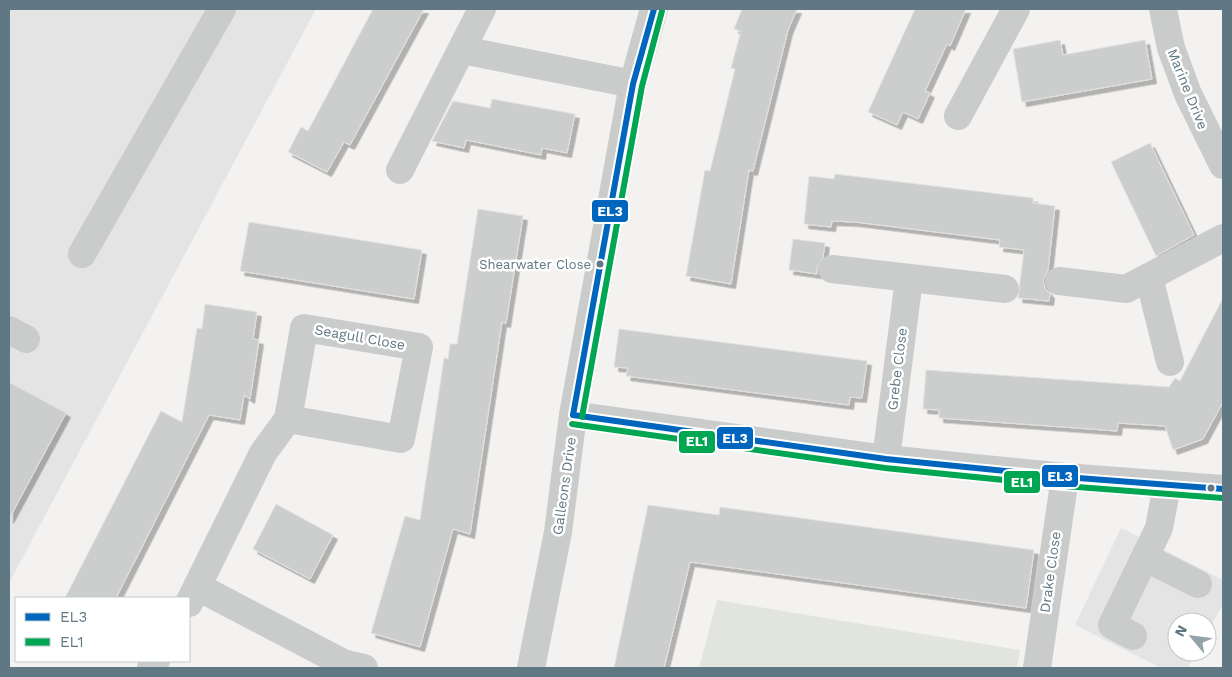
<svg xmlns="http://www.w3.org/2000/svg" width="1232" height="677" viewBox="0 0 1232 677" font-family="'Work Sans',sans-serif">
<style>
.built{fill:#e3e4e3}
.green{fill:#e2e5de}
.building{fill:#cccdcd;stroke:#e2e2e0;filter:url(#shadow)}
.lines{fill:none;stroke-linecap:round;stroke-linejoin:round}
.minor{stroke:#cacbcb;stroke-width:28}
.bus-1-casing{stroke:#fff;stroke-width:10}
.bus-2-casing{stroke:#fff;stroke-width:10}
.bus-1{stroke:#0065bd;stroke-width:6}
.bus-2{stroke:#00a651;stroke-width:6}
.bus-dot{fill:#607883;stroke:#fff;stroke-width:2}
.labels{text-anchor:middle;stroke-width:5;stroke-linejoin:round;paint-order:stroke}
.bus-label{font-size:13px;fill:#607883;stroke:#fff;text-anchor:end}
.street-label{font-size:14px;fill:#607883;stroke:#fff}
.line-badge{stroke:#fff;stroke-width:2}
.badge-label{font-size:14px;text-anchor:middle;font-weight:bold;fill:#fff}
</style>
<defs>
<filter id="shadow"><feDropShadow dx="4.5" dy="4.5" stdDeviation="0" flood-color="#0004"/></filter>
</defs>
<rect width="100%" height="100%" fill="#f3f2f0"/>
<!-- built -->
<g class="built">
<polygon points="9,9 316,9 9,583"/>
<polygon points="1121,528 1223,580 1223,604 1207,633 1207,622 1177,622 1177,652 1197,652 1188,668 1161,668 1075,625"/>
</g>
<!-- green -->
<polygon class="green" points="717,600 1020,650 1017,668 699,668"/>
<!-- building -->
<g class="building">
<polygon points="373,9 424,9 350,145 344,142 327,172 288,152 301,127 308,131"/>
<polygon points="742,9 797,9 788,30 753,171 749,170 731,284 686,276 705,170 710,171 735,69 731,68 741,31 734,29"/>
<polygon points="915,9 966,9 950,46 947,44 925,91 930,93 918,119 903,112 897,125 868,112"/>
<polygon points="1060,40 1063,55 1145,40 1152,79 1022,102 1013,49"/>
<polygon points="492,99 575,114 567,153 542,148 541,155 466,140 464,148 432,141 453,101 490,108"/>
<polygon points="1150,143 1194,235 1156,256 1111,162"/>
<polygon points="835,174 1033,198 1033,203 1055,206 1048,270 1043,280 1045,288 1050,294 1049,301 1018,298 1024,250 999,247 1000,240 855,222 832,221 831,227 804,224 809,176 834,179"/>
<polygon points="478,209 523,216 506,323 502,322 470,534 453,529 420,647 371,633 405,516 420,520 444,358 448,359 450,344 457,344"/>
<polygon points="249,222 422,250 414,299 240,271"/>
<polygon points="793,239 825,243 823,257 817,267 817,274 789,270"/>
<polygon points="1223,298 1223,402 1203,439 1173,450 1165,426 1118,423 1117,431 1077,428 939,418 939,410 923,409 926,370 1169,387 1175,378 1180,381"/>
<polygon points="205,304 257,312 253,339 259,340 250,399 244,395 240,420 209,415 116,598 65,598 161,411 182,422 197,328 202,329"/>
<polygon points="619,329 867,361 862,398 850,397 849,405 626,376 628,368 614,367"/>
<polygon points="9,382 66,413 9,519"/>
<polygon points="276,504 333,535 310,579 253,549"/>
<polygon points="648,505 719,515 720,507 1034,550 1026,608 690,562 664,668 614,668"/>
</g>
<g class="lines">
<!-- minor -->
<g class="minor">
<polyline points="1163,9 1171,48 1188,94 1223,165"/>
<polyline points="462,50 633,84"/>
<polyline points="958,116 1016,9"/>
<polyline points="400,170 482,9"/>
<polyline points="82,254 222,9"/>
<polyline points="832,269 1005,289"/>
<polyline points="1149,277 1170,362"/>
<polyline points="1059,281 1126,289 1223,238"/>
<polyline points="9,330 26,339"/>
<polyline points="573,415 886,459 1065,477 1223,489"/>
<polyline points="886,459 909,279"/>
<polyline points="1146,558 1198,584"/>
<polyline points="198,587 343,663 364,668"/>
<polyline points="189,603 263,453 288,419 304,328 419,347 401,439 288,419"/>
<polyline points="1133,636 1112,625 1159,528 1167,485"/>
<polyline points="151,668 156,661"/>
<polyline points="531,668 558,532 573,415 633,84 654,9"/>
<polyline points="1037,668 1065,477"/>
</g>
<defs>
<g id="bus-1">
<polyline points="573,415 886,459 1065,477 1223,489"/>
<polyline points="573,415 633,84 654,9"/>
</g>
<g id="bus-2">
<polyline points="582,417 642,86 662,11"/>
<polyline points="572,424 885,468 1064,486 1222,498"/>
</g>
</defs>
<!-- bus-1 casing -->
<use href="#bus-1" class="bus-1-casing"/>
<!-- bus-2 casing -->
<use href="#bus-2" class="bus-2-casing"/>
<!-- bus-1 -->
<use href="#bus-1" class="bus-1"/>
<!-- bus-2 -->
<use href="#bus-2" class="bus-2"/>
</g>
<!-- markers -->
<g class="bus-dot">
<circle cx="600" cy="264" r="4.5"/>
<circle cx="1211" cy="488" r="4.5"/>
</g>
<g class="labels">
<!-- bus labels -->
<g class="bus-label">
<text x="591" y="269">Shearwater Close</text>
</g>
<!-- street labels -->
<g class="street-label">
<text transform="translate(1188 89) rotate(68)" y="5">Marine Drive</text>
<text transform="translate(360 337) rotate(10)" y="5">Seagull Close</text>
<text transform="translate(897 369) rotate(-83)" y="5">Grebe Close</text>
<text transform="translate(564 486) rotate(-82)" y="5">Galleons Drive</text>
<text transform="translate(1050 572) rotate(-82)" y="5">Drake Close</text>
</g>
</g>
<g class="line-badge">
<rect x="591" y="199" width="38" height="24" rx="5" fill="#0065bd"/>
<rect x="716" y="426" width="38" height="24" rx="5" fill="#0065bd"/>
<rect x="678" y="430" width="38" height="24" rx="5" fill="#00a651"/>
<rect x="1041" y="464" width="38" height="24" rx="5" fill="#0065bd"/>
<rect x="1003" y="470" width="38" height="24" rx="5" fill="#00a651"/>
</g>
<g class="badge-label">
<text x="610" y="216">EL3</text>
<text x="735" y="443">EL3</text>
<text x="697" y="446">EL1</text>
<text x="1060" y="481">EL3</text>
<text x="1022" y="487">EL1</text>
</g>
<!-- border -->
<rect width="1232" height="677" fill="none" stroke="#607883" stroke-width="20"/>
<!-- legend -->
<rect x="15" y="597" width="175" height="65" fill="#ffffff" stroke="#bfc9cd"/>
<rect x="25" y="613" width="25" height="8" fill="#0065bd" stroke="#bfc9cd"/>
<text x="60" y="622" font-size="15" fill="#607883">EL3</text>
<rect x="25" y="638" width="25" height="8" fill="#00a651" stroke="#bfc9cd"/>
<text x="60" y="647" font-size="15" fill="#607883">EL1</text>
<!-- north arrow -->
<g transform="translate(1192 637) rotate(299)"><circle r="24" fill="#ffffff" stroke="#bfc9cd"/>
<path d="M0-4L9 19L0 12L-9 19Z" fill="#93a3a9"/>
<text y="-8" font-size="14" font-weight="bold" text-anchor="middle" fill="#607883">N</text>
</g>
</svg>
